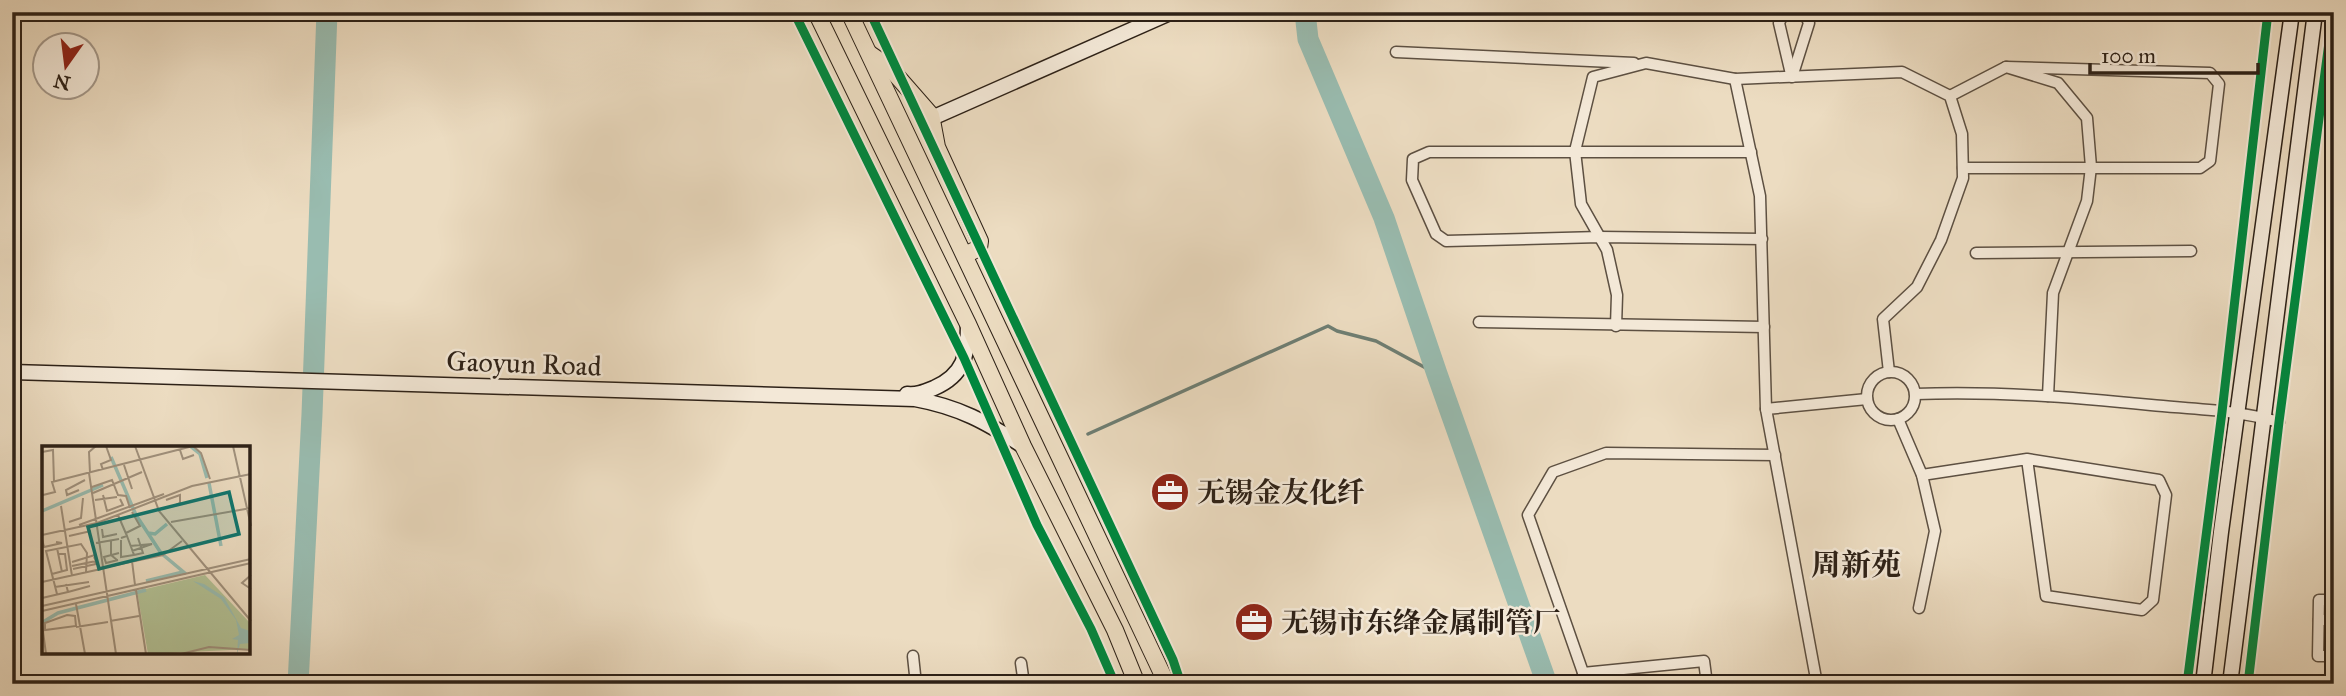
<svg xmlns="http://www.w3.org/2000/svg" width="2346" height="696" viewBox="0 0 2346 696" font-family="'IM FELL Great Primer','Noto Serif SC',serif">
<style>
.lines{fill:none;stroke-linecap:round;stroke-linejoin:round}
.stream{stroke:#6e7e73;stroke-width:3.5}
.river{stroke:#99bcb0;stroke-width:21}
.street-casing{stroke:#5d5042;stroke-width:13}
.secondary-casing{stroke:#2d2117;stroke-width:17}
.primary-casing{stroke:#2d2117;stroke-width:18}
.street{stroke:#f3e8d7;stroke-width:10}
.secondary{stroke:#f3e8d7;stroke-width:14}
.primary{stroke:#ecdcc1;stroke-width:16}
.cycleway-casing{stroke:#f3e8d7;stroke-width:13}
.cycleway{stroke:#00873e;stroke-width:9}
.labels{text-anchor:middle;stroke-width:5;stroke-linejoin:round;paint-order:stroke}
.street-label{font-size:28px;fill:#2d2117;stroke:#f3e8d7}
.poi-label{font-size:28px;font-weight:bold;fill:#2d2117;stroke:#f3e8d7;text-anchor:start}
.neighbourhood-label{font-size:30px;font-weight:bold;fill:#2d2117;stroke:#f3e8d7}
.inset-river{fill:none;stroke:#99bcb0;stroke-width:3.5}
.inset-road{fill:none;stroke:#a0917d;stroke-width:2}
.view{fill:#0f766e;fill-opacity:0.15;stroke:#0f766e;stroke-width:3.5}
.inset-edge{fill:none;stroke:#2d2117;stroke-width:3.5}
</style>
<rect width="100%" height="100%" fill="#ecdcc1"/>
<filter id="stains"><feTurbulence type="fractalNoise" baseFrequency=".00286" numOctaves="4"/><feColorMatrix values="0 0 0 0 .2 0 0 0 0 .09 0 0 0 0 .02 0 0 0 .5 -.17"/></filter>
<radialGradient id="worn" r=".72"><stop offset=".6" stop-color="#630" stop-opacity="0"/><stop offset="1" stop-color="#630" stop-opacity=".3"/></radialGradient>
<g class="lines">
<!-- stream -->
<polyline class="stream" points="1088,434 1328,326 1337,331 1376,341 1437,374"/>
<!-- river -->
<g class="river">
<polyline points="1305,12 1308,39 1384,218 1437,374 1547,684"/>
<polyline points="298,684 312,414 327,12"/>
</g>
<defs>
<g id="street">
<polyline points="1784,12 1779,23 1791,74"/>
<polyline points="1396,52 1634,63"/>
<polyline points="1792,77 1809,23 1804,12"/>
<polyline points="1950,96 2006,67 2058,83 2087,118 2091,167 2087,201 2053,293 2048,396"/>
<polyline points="1751,152 1429,152 1413,159 1412,180 1436,234 1446,241 1600,237 1762,239"/>
<polyline points="1963,168 2200,168 2210,161 2219,84 2210,73 2006,67"/>
<polyline points="1976,253 2191,251"/>
<polyline points="1479,322 1764,327"/>
<polyline points="1616,326 1617,295 1607,250 1581,204 1575,151 1593,77 1646,63 1735,79"/>
<circle cx="1891" cy="396" r="24"/>
<path d="M 1915,394 C 1994,391 2072,397 2151,405 C 2193,409 2238,410 2279,422"/>
<polyline points="1766,409 1760,196 1735,79 1902,72 1950,96 1962,134 1963,178 1941,240 1917,287 1883,319 1889,372"/>
<polyline points="1898,419 1922,475 1935,531 1919,608"/>
<polyline points="1922,475 2027,459 2159,480 2166,495 2153,600 2142,610 2046,596 2027,459"/>
<polyline points="2334,600 2319,600 2318,656 2334,656"/>
<polyline points="2319,620 2334,620"/>
<polyline points="913,656 916,684"/>
<polyline points="1021,663 1024,684"/>
<polyline points="1583,673 1704,661 1707,684"/>
<polyline points="1587,684 1528,515 1553,472 1606,453 1775,455"/>
<polyline points="1817,684 1766,409 1867,399"/>
</g>
<g id="secondary">
<polyline points="932,118 1172,12"/>
<path d="M 12,372 L 915,399 C 959,407 986,422 1023,446"/>
<path d="M 907,394 C 917,395 924,392 934,388 C 964,375 968,355 968,325"/>
<polyline points="2203,684 2221,532 2292,12"/>
<polyline points="2230,684 2315,12"/>
</g>
<g id="primary">
<polyline points="816,12 968,324 1023,446 1115,630 1137,684"/>
<polyline points="849,12 1167,684"/>
<polyline points="870,54 889,67 931,115 937,147 980,241 979,248 965,255"/>
</g>
</defs>
<!-- street casing -->
<use href="#street" class="street-casing"/>
<!-- secondary casing -->
<use href="#secondary" class="secondary-casing"/>
<!-- primary casing -->
<use href="#primary" class="primary-casing"/>
<!-- street -->
<use href="#street" class="street"/>
<!-- secondary -->
<use href="#secondary" class="secondary"/>
<!-- primary -->
<use href="#primary" class="primary"/>
<defs>
<g id="cycleway">
<polyline points="794,12 964,358 1037,525 1091,629 1115,684"/>
<polyline points="870,12 1173,660 1181,684"/>
<polyline points="2187,684 2222,412 2268,12"/>
<polyline points="2248,684 2279,422 2333,12"/>
</g>
</defs>
<!-- cycleway casing -->
<use href="#cycleway" class="cycleway-casing"/>
<!-- cycleway -->
<use href="#cycleway" class="cycleway"/>
</g>
<!-- icons -->
<defs>
<symbol id="office-disc" viewBox="-11 -11 22 22"><circle r="9.5" fill="#8f2418" stroke="#f3e8d7"/><path d="M-6-3h4V-5.5h4V-3h4V5H-6ZM-1-4.5V-3h2v-1.5ZM-6 0V1H6V0Z" fill="#fff"/></symbol>
</defs>
<g fill-rule="evenodd">
<use href="#office-disc" x="1148" y="470" width="44" height="44"/>
<use href="#office-disc" x="1232" y="600" width="44" height="44"/>
</g>
<g class="labels">
<!-- street labels -->
<g class="street-label">
<text transform="translate(524 363) rotate(2)" y="10">Gaoyun Road</text>
</g>
<!-- poi labels -->
<g class="poi-label">
<text x="1197" y="502">无锡金友化纤</text>
<text x="1281" y="632">无锡市东绛金属制管厂</text>
</g>
<!-- neighbourhood labels -->
<g class="neighbourhood-label">
<text x="1856" y="575">周新苑</text>
</g>
</g>
<!-- overview -->
<g transform="translate(42 446)">
<rect width="208" height="208" fill="#ecdcc1"/>
<path d="M 163,129 L 208,177 L 208,203 L 106,208 L 95,145 Z" fill="#b3c296"/>
<path d="M 151,135 L 162,138 L 182,151 L 199,182 L 208,185 L 208,197 L 198,198 L 195,208 L 196,194 L 190,193 L 197,189 L 194,174 L 179,153 Z" fill="#99bcb0"/>
<path class="inset-river" d="M 148,0 L 158,8 L 165,32M 69,11 L 94,69 L 119,107 L 144,128M 167,37 L 179,100M 0,65 L 61,39M 106,87 L 113,88 L 125,78M 104,135 L 141,126M 1,176 L 16,167 L 104,144"/>
<path class="inset-road" d="M 93,0 L 117,65 L 209,175M 151,0 L 159,7 L 168,33M 191,0 L 209,80M 138,4 L 141,13 L 152,9M 0,6 L 11,4 L 12,36M 82,19 L 90,43M 61,24 L 59,18 L 69,14 L 64,0M 47,27 L 74,208M 48,27 L 47,6 L 54,0M 50,41 L 70,34 L 76,49 L 84,50 L 88,62M 37,44 L 25,49 L 24,44 L 43,34M 51,47 L 100,26M 1,49 L 13,46 L 10,36 L 151,0M 61,49 L 65,65 L 81,59 L 78,53M 53,54 L 75,51M 124,54 L 138,49 L 138,57 L 132,60M 19,60 L 30,130M 76,69 L 85,90 L 79,92M 27,76 L 39,72 L 41,52M 129,76 L 209,62M 37,79 L 122,48M 60,83 L 61,91 L 75,88M 84,87 L 98,80 L 90,66M 0,89 L 55,77 L 150,40 L 209,28M 27,90 L 49,85M 0,93 L 2,101 L 20,97 L 14,96M 79,94 L 79,111 L 92,109 L 85,90M 69,95 L 69,109 L 75,114M 54,97 L 77,93M 88,100 L 110,98 L 90,105M 15,102 L 20,126M 92,109 L 101,107 L 96,92M 76,114 L 64,117 L 62,111 L 77,107M 90,115 L 93,139M 30,116 L 53,109M 30,120 L 54,115 L 52,111M 60,122 L 121,109 L 140,95M 31,123 L 54,118 L 53,115M 10,128 L 25,124 L 23,108 L 16,108M 209,129 L 200,137 L 209,143M 0,136 L 59,123M 13,141 L 47,136M 94,144 L 104,208M 26,146 L 48,140M 15,148 L 4,105 L 39,98 L 45,107 L 44,126M 0,152 L 26,146 L 24,138M 34,158 L 43,208M 0,160 L 209,113M 0,165 L 209,117M 25,169 L 33,170 L 34,180 L 3,184 L 3,177 ZM 68,175 L 97,170M 0,178 L 4,208M 34,181 L 66,176M 139,208 L 167,201 L 209,204"/>
<path class="view" d="M 187,46 L 197,88 L 57,123 L 46,81 Z"/>
<rect width="208" height="208" class="inset-edge"/>
</g>
<!-- margin -->
<rect width="2346" height="696" fill="none" stroke="#ecdcc1" stroke-width="42"/>
<rect x="14" y="14" width="2318" height="668" fill="none" stroke="#2d2117" stroke-width="3.5"/>
<rect x="21" y="21" width="2304" height="654" fill="none" stroke="#2d2117" stroke-width="2"/>
<!-- north arrow -->
<g transform="translate(66 66) rotate(194)"><circle r="33" fill="#f3e8d7" stroke="#a4988a" stroke-width="2"/>
<path d="M0-5L12 26L0 18L-12 26Z" fill="#8f2418"/>
<text y="-10" font-size="19" font-weight="bold" text-anchor="middle" fill="#2d2117">N</text>
</g>
<!-- scale -->
<path d="M2090 63v10h168v-10" fill="none" stroke="#2d2117" stroke-width="3.5"/>
<text x="2101" y="63" font-size="21" fill="#2d2117" stroke="#f3e8d7" stroke-width="5" paint-order="stroke">100 m</text>
<rect width="100%" height="100%" filter="url(#stains)"/>
<rect width="100%" height="100%" fill="url(#worn)"/>
</svg>
